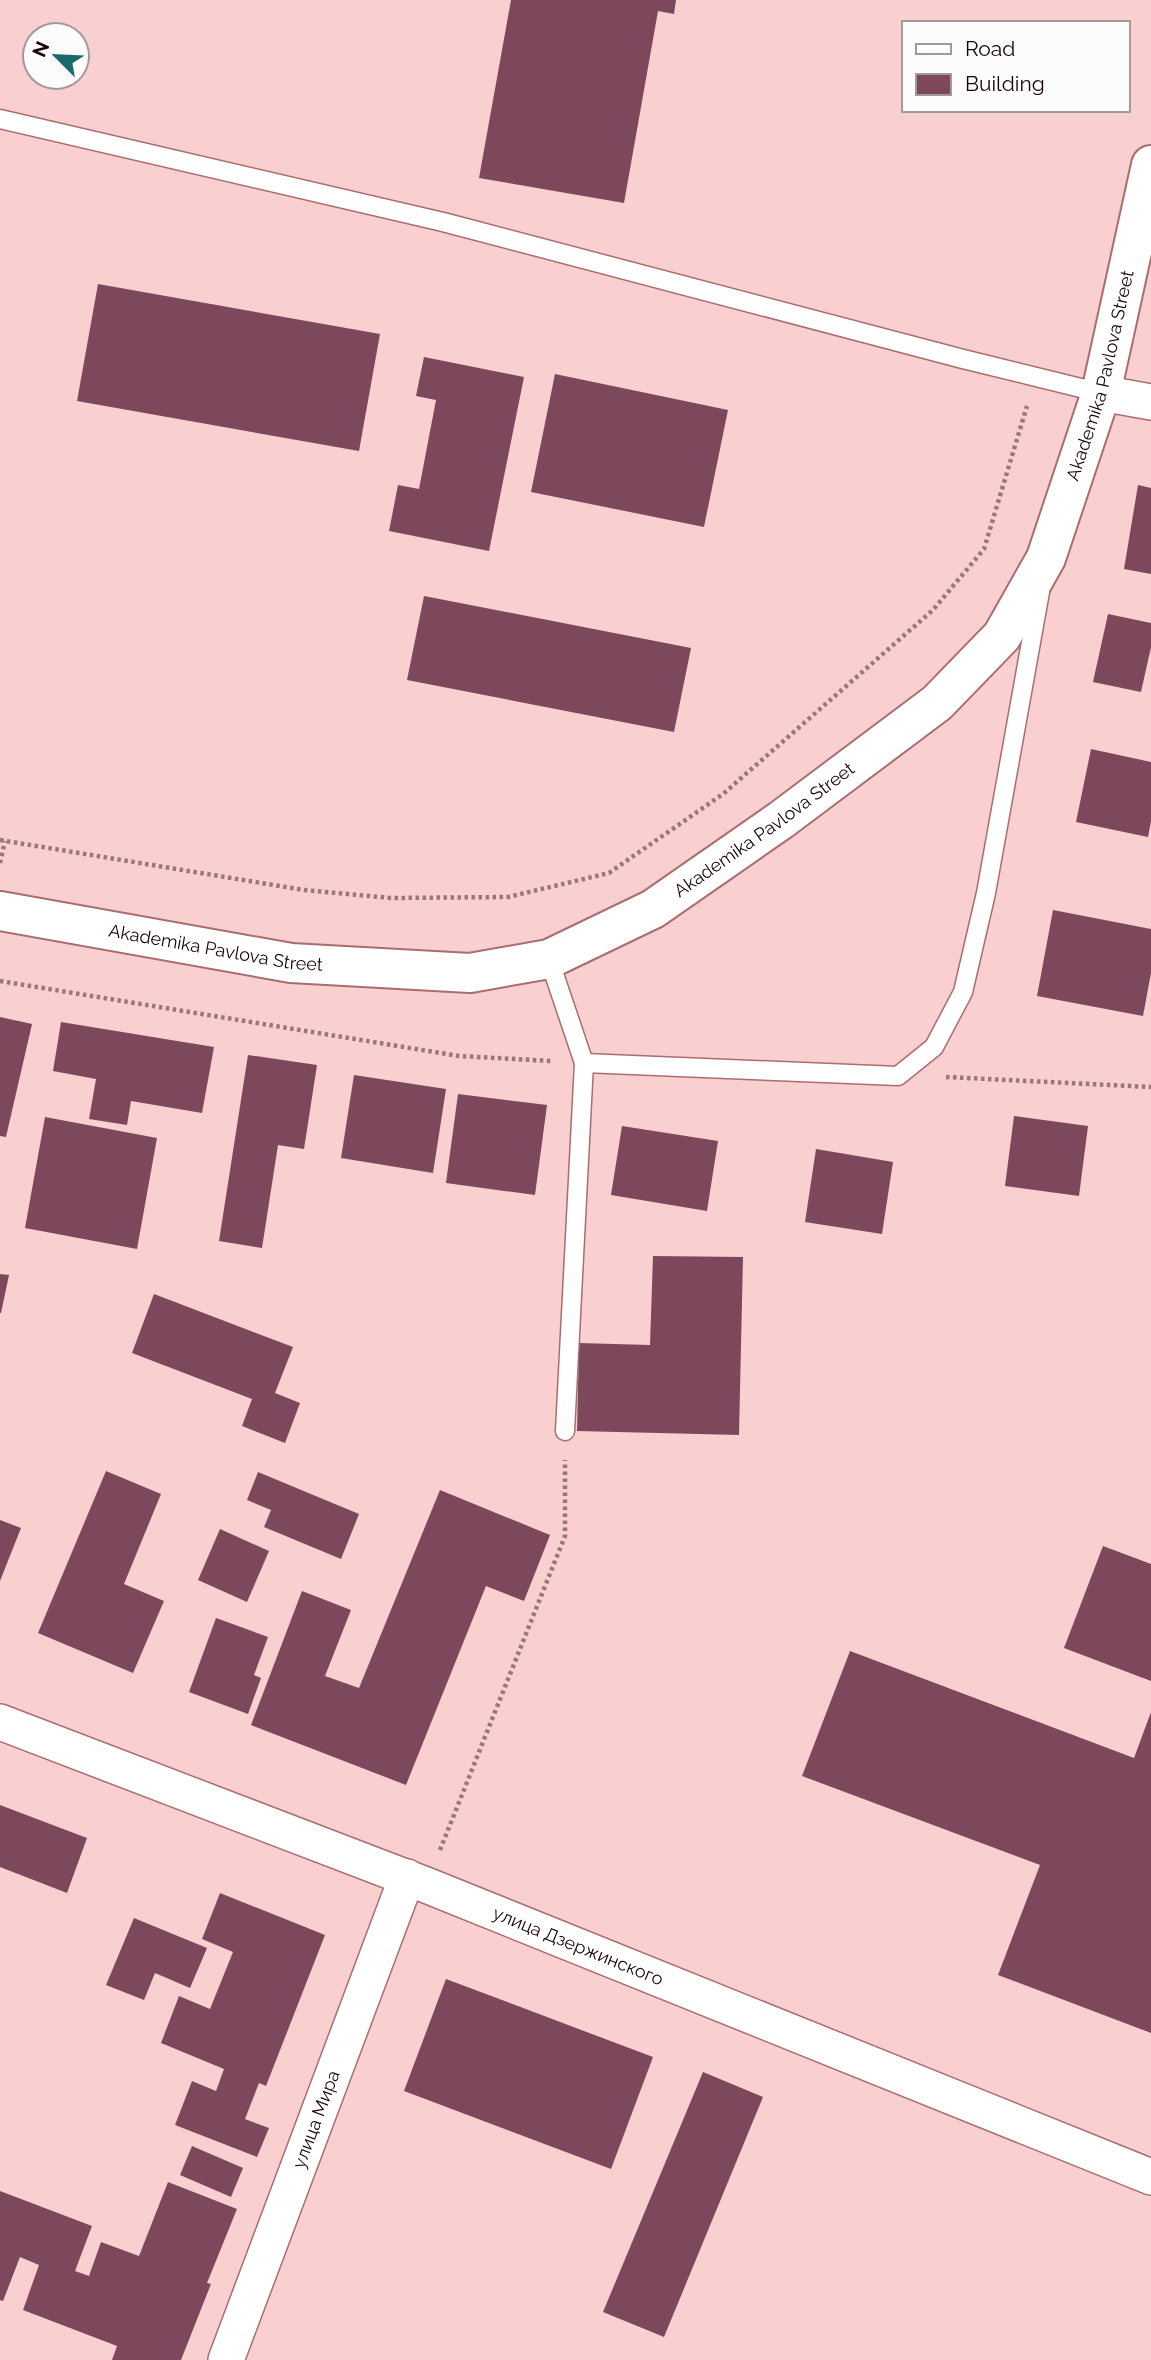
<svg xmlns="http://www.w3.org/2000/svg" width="1151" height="2360" viewBox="0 0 1151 2360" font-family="Raleway,sans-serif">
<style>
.building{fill:#7e485c}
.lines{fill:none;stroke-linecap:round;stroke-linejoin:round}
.lane-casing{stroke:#aa6d6f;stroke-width:21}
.street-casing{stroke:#aa6d6f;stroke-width:38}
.secondary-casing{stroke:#aa6d6f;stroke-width:42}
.path{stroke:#997879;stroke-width:4.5;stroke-dasharray:3.5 3.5;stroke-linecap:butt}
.lane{stroke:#fff;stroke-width:18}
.street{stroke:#fff;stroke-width:35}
.secondary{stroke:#fff;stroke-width:38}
.labels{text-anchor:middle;stroke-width:7;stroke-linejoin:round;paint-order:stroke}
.street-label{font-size:18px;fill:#1a0506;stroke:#fcfcfc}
</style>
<rect width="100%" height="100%" fill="#f9cfd0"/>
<!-- building -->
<g class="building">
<polygon points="511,0 676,0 674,14 658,11 624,203 479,178"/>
<polygon points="98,284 380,334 359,451 77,401"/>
<polygon points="424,357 524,377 489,551 389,531 398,485 419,489 436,400 416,396"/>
<polygon points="555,374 728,410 704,527 531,492"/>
<polygon points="1138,485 1151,488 1151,574 1124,569"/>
<polygon points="424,596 691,648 674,732 407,680"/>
<polygon points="1108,614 1151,623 1151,647 1141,692 1093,682"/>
<polygon points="1091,749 1151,762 1151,821 1148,837 1076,822"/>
<polygon points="1053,910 1151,929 1151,973 1143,1016 1037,996"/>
<polygon points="0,1017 32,1024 6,1137 0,1136"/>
<polygon points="61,1022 214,1047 202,1113 131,1101 127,1125 89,1119 96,1079 53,1071"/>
<polygon points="248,1055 317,1065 304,1149 278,1145 262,1248 219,1241"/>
<polygon points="354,1075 446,1089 433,1173 341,1158"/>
<polygon points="458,1094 547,1105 535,1195 446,1183"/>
<polygon points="1014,1116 1088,1126 1079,1196 1005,1186"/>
<polygon points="45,1117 157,1138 137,1249 25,1228"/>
<polygon points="622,1126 718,1141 707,1211 611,1195"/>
<polygon points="816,1149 893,1162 882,1234 805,1222"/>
<polygon points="653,1256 743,1257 739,1435 577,1431 579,1343 650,1345"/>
<polygon points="0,1274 9,1275 1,1313 0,1313"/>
<polygon points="154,1294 293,1347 275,1393 300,1403 285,1443 242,1426 252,1399 132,1353"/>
<polygon points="106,1471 161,1494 124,1584 164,1601 133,1673 38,1633"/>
<polygon points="258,1472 359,1514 341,1559 264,1527 271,1510 247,1500"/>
<polygon points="440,1490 550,1535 524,1601 486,1586 406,1785 251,1725 302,1591 351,1610 325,1676 359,1688"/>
<polygon points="0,1520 21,1528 0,1581"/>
<polygon points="220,1529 269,1551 247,1602 198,1580"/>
<polygon points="1103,1546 1151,1564 1151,1681 1064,1648"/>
<polygon points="216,1618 268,1637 254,1675 261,1678 248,1714 189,1692"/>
<polygon points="850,1651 1134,1758 1151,1712 1151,2033 998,1975 1040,1865 802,1776"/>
<polygon points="0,1805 87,1838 67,1893 0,1867"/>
<polygon points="220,1893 325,1935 266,2086 259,2083 245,2119 269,2128 257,2157 175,2125 192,2081 216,2091 224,2069 161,2043 179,1996 210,2009 233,1952 202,1939"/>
<polygon points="134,1918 207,1948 190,1988 155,1973 144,2000 106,1985"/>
<polygon points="446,1979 653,2057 611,2169 404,2091"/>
<polygon points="703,2072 763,2097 664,2337 603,2312"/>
<polygon points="192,2146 243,2168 231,2197 180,2175"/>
<polygon points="168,2182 237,2209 207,2283 211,2284 181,2360 112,2360 117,2346 23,2310 39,2265 20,2257 3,2301 0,2300 0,2191 92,2226 75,2271 89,2276 101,2242 139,2256"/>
</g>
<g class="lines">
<defs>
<g id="lane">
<polyline points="0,119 443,222 963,359 1101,393"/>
<polyline points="549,959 584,1063 565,1431"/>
<polyline points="584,1063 898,1076 934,1047 963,992 986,893 1040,592"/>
</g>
<g id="street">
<polyline points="1101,393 1151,402"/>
<path id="s1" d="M 0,1722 L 426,1885 L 1151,2177"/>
<path id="s2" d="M 226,2360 L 407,1877"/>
</g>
<g id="secondary">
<path id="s3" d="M 0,911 L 291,963 L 470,973 L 549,959 L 653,909 L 781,820 L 937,703 L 1002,636 L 1046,558 L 1101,393 L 1151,165"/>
</g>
</defs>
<!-- lane casing -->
<use href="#lane" class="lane-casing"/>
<!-- street casing -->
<use href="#street" class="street-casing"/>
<!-- secondary casing -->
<use href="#secondary" class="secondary-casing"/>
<!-- path -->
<g class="path">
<polyline points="0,840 304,890 391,898 508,897 609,873 723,794 933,610 984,549 1027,406"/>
<polyline points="0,863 5,841"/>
<polyline points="0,981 459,1056 552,1061"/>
<polyline points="946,1077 1151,1087"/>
<polyline points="440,1850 565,1536 565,1460"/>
</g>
<!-- lane -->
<use href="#lane" class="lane"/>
<!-- street -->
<use href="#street" class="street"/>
<!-- secondary -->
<use href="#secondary" class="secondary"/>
</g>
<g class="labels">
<!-- street labels -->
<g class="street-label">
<text dy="6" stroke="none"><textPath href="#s3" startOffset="1395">Akademika Pavlova Street</textPath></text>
<text dy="6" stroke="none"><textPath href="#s3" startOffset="807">Akademika Pavlova Street</textPath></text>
<text dy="6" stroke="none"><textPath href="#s3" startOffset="219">Akademika Pavlova Street</textPath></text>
<text dy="6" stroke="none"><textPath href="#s1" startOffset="620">улица Дзержинского</textPath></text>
<text dy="6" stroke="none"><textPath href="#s2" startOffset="257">улица Мира</textPath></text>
</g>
</g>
<!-- legend -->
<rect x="902" y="21" width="228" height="91" fill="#fcfcfc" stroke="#a2999a" stroke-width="2"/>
<rect x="916" y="44" width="35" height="10" fill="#ffffff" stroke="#a2999a" stroke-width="2"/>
<text x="965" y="56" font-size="21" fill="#1a0506">Road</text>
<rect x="916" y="74" width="35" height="21" fill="#7e485c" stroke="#a2999a" stroke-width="2"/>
<text x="965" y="91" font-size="21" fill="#1a0506">Building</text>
<!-- north arrow -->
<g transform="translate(56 56) rotate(294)"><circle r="33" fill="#fcfcfc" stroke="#a2999a" stroke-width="2"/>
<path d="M0-5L12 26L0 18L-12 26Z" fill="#1c696b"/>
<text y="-10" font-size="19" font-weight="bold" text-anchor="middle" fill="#1a0506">N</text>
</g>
</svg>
